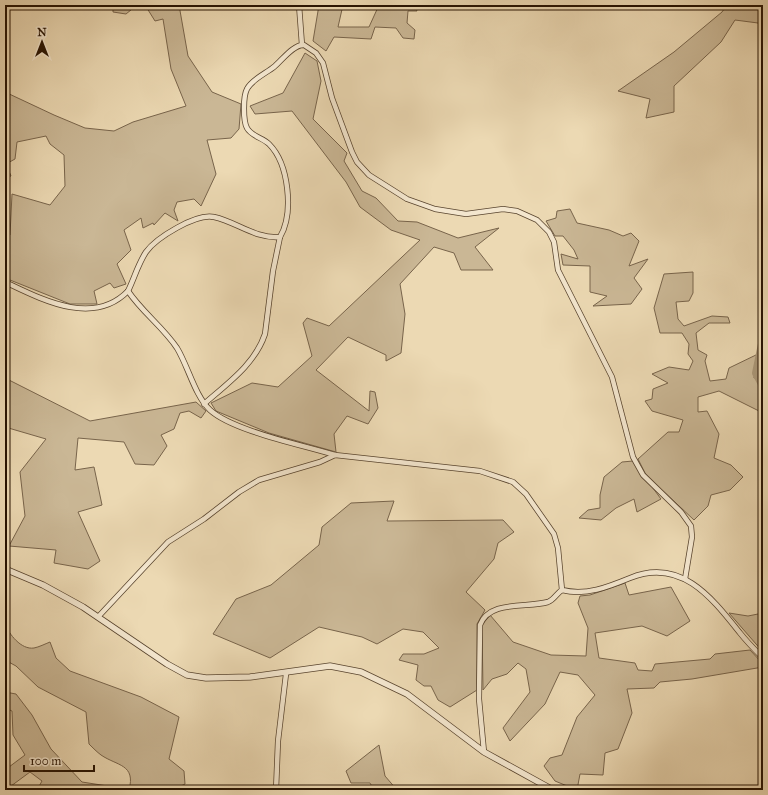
<svg xmlns="http://www.w3.org/2000/svg" width="768" height="795" viewBox="0 0 768 795" font-family="'IM FELL Great Primer',serif">
<style>
.green{fill:#cab795;stroke:#78644b}
.lines{fill:none;stroke-linecap:round;stroke-linejoin:round}
.river{stroke:#a99576;stroke-width:8}
.minor-casing{stroke:#58442e;stroke-width:6}
.tertiary-casing{stroke:#58442e;stroke-width:7}
.minor{stroke:#f3e6ce;stroke-width:4.5}
.tertiary{stroke:#f3e6ce;stroke-width:5.5}
</style>
<rect width="100%" height="100%" fill="#ecd9b3"/>
<filter id="stains"><feTurbulence type="fractalNoise" baseFrequency=".005" numOctaves="4"/><feColorMatrix values="0 0 0 0 .2 0 0 0 0 .09 0 0 0 0 .02 0 0 0 .5 -.17"/></filter>
<radialGradient id="worn" r=".72"><stop offset=".6" stop-color="#630" stop-opacity="0"/><stop offset="1" stop-color="#630" stop-opacity=".3"/></radialGradient>
<!-- green -->
<g class="green">
<polygon points="113,5 137,5 126,14 113,12"/>
<polygon points="145,5 179,5 188,56 212,92 241,104 239,129 231,138 207,140 216,174 201,206 194,199 177,202 174,210 178,221 165,213 154,225 153,223 143,228 141,218 124,230 131,250 117,264 126,284 114,288 110,283 94,291 97,304 70,304 5,278 5,235 10,235 12,194 50,205 65,186 64,155 50,144 46,136 17,142 15,159 6,164 11,176 5,178 5,92 54,115 85,128 114,131 133,122 186,106 171,69 163,19 155,21"/>
<polygon points="319,5 343,5 338,27 369,27 379,5 415,5 417,11 408,11 407,23 415,30 414,39 403,38 396,28 375,27 371,39 334,37 326,51 313,41"/>
<polygon points="727,5 763,5 763,30 758,23 735,20 721,42 674,86 674,112 646,118 650,99 618,91 674,52 722,12"/>
<polygon points="305,53 317,61 321,81 313,119 347,153 344,161 362,191 376,198 398,221 417,222 458,238 499,228 475,247 493,270 461,270 454,253 434,247 400,284 405,314 401,353 386,361 386,355 348,337 316,370 369,411 370,391 375,392 378,408 368,424 347,416 334,434 336,452 269,433 216,411 211,403 252,383 278,387 312,356 303,323 307,318 329,326 420,240 391,230 360,207 346,182 292,111 255,114 250,106 283,93"/>
<polygon points="570,209 577,223 609,230 623,236 631,233 639,241 629,266 648,259 634,278 642,289 631,304 593,306 607,296 590,292 590,266 563,265 561,254 578,259 574,250 563,236 555,236 546,221 556,218 557,211"/>
<polygon points="693,272 693,293 689,301 676,302 678,319 684,326 712,316 728,317 730,323 709,323 696,333 698,350 707,355 705,361 710,381 726,379 729,368 758,354 754,378 763,375 763,413 719,391 698,397 698,412 707,411 719,434 714,458 731,465 743,477 730,490 711,495 708,506 694,520 646,475 638,459 668,432 679,432 683,420 652,411 645,401 652,399 653,389 668,383 652,374 669,367 689,370 693,361 688,354 689,344 682,333 660,333 654,308 664,274"/>
<polygon points="5,378 90,421 196,402 206,411 201,418 189,411 180,413 174,429 161,435 167,446 154,465 135,464 124,442 78,438 75,470 94,467 102,505 78,512 100,561 88,569 54,563 56,550 9,546 25,516 20,472 46,439 5,427"/>
<polygon points="633,461 661,499 637,512 634,499 616,508 601,520 579,518 588,510 600,508 600,495 604,477 622,462"/>
<polygon points="394,501 387,521 503,520 514,532 498,543 494,559 466,592 485,610 477,624 477,690 450,707 438,700 431,686 424,686 416,680 418,665 399,660 403,654 424,654 439,648 423,632 403,629 377,644 362,637 319,627 270,658 213,634 236,599 271,585 319,545 322,527 351,503"/>
<polygon points="625,583 629,595 671,587 690,621 667,636 642,626 595,633 599,658 635,663 638,670 652,671 655,664 710,659 715,654 750,650 763,664 763,667 692,679 660,682 654,688 627,689 632,713 618,749 605,753 603,775 580,774 577,790 555,781 544,766 550,758 562,755 577,717 595,695 578,675 560,672 545,704 510,741 503,728 530,692 526,669 518,663 507,674 492,679 483,690 482,625 490,615 513,642 551,655 586,656 588,628 578,603 580,596 590,595"/>
<polygon points="729,613 748,616 763,613 763,652"/>
<path d="M 5,624 C 9,634 21,650 34,648 C 39,647 45,644 50,642 L 56,658 L 70,671 L 141,697 L 179,717 L 169,759 L 184,771 L 185,784 L 173,790 L 129,790 C 136,764 117,766 101,755 C 97,752 93,748 89,744 L 86,712 L 38,687 L 16,666 L 5,660 Z"/>
<polygon points="5,692 16,694 32,715 51,749 82,782 114,787 117,790 37,790 42,781 30,772 7,789 5,770 25,755 13,735 12,711 5,708"/>
<polygon points="379,745 385,776 397,790 374,790 370,783 351,783 346,771"/>
</g>
<g class="lines">
<!-- river -->
<g class="river">
<polyline points="761,5 763,11"/>
<polyline points="763,339 756,373 763,386"/>
</g>
<defs>
<g id="minor">
<polyline points="299,5 302,45"/>
<path d="M 5,282 C 41,299 93,327 128,291 C 134,279 138,264 146,252 C 156,238 196,213 214,217 C 237,222 255,239 280,237 C 294,213 289,164 269,144 C 263,138 251,136 247,128 C 243,121 243,96 247,89 C 252,79 267,73 275,66 C 282,60 294,44 304,45 L 316,53 L 323,63 L 332,98 L 352,152 L 357,162 L 369,175 L 407,199 L 435,209 L 466,214 L 503,209 L 517,211 L 537,220 L 549,232 L 554,242 L 558,270 L 612,377 L 633,457 L 643,475 L 681,512 L 691,526 L 692,537 L 685,579"/>
<path d="M 128,291 C 142,312 163,327 177,348 C 188,366 195,396 210,410 C 233,431 303,445 335,455"/>
<path d="M 204,404 C 228,383 255,364 265,334 L 273,271 L 280,237"/>
<path d="M 98,617 L 168,542 L 204,519 L 239,492 L 259,480 L 320,462 L 335,455 L 480,471 L 513,482 L 526,494 L 554,534 L 558,548 L 562,590 C 586,596 608,587 630,578 C 681,557 712,598 740,633 C 747,642 755,650 763,658"/>
<path d="M 484,752 L 479,699 L 480,625 C 489,600 527,608 548,602 C 554,600 557,593 562,590"/>
<polyline points="276,790 278,741 286,674"/>
</g>
<polyline id="tertiary" points="5,569 43,585 83,607 167,664 187,675 206,678 250,677 330,666 361,672 407,694 484,752 553,790"/>
</defs>
<!-- minor casing -->
<use href="#minor" class="minor-casing"/>
<!-- tertiary casing -->
<use href="#tertiary" class="tertiary-casing"/>
<!-- minor -->
<use href="#minor" class="minor"/>
<!-- tertiary -->
<use href="#tertiary" class="tertiary"/>
</g>
<!-- margin -->
<rect width="768" height="795" fill="none" stroke="#ecd9b3" stroke-width="20"/>
<rect x="6" y="6" width="756" height="783" fill="none" stroke="#261201" stroke-width="2"/>
<rect x="10" y="10" width="748" height="775" fill="none" stroke="#261201"/>
<!-- north arrow -->
<g transform="translate(42 42)" stroke="#f3e6ce" stroke-width="3" paint-order="stroke">
<path d="M0-3L7 15L0 10L-7 15Z" fill="#261201"/>
<text y="-6" font-size="11" font-weight="bold" text-anchor="middle" fill="#261201">N</text>
</g>
<!-- scale -->
<path d="M24 765v6h70v-6" fill="none" stroke="#261201" stroke-width="2"/>
<text x="30" y="765" font-size="12" fill="#261201" stroke="#f3e6ce" stroke-width="3" paint-order="stroke">100 m</text>
<rect width="100%" height="100%" filter="url(#stains)"/>
<rect width="100%" height="100%" fill="url(#worn)"/>
</svg>
